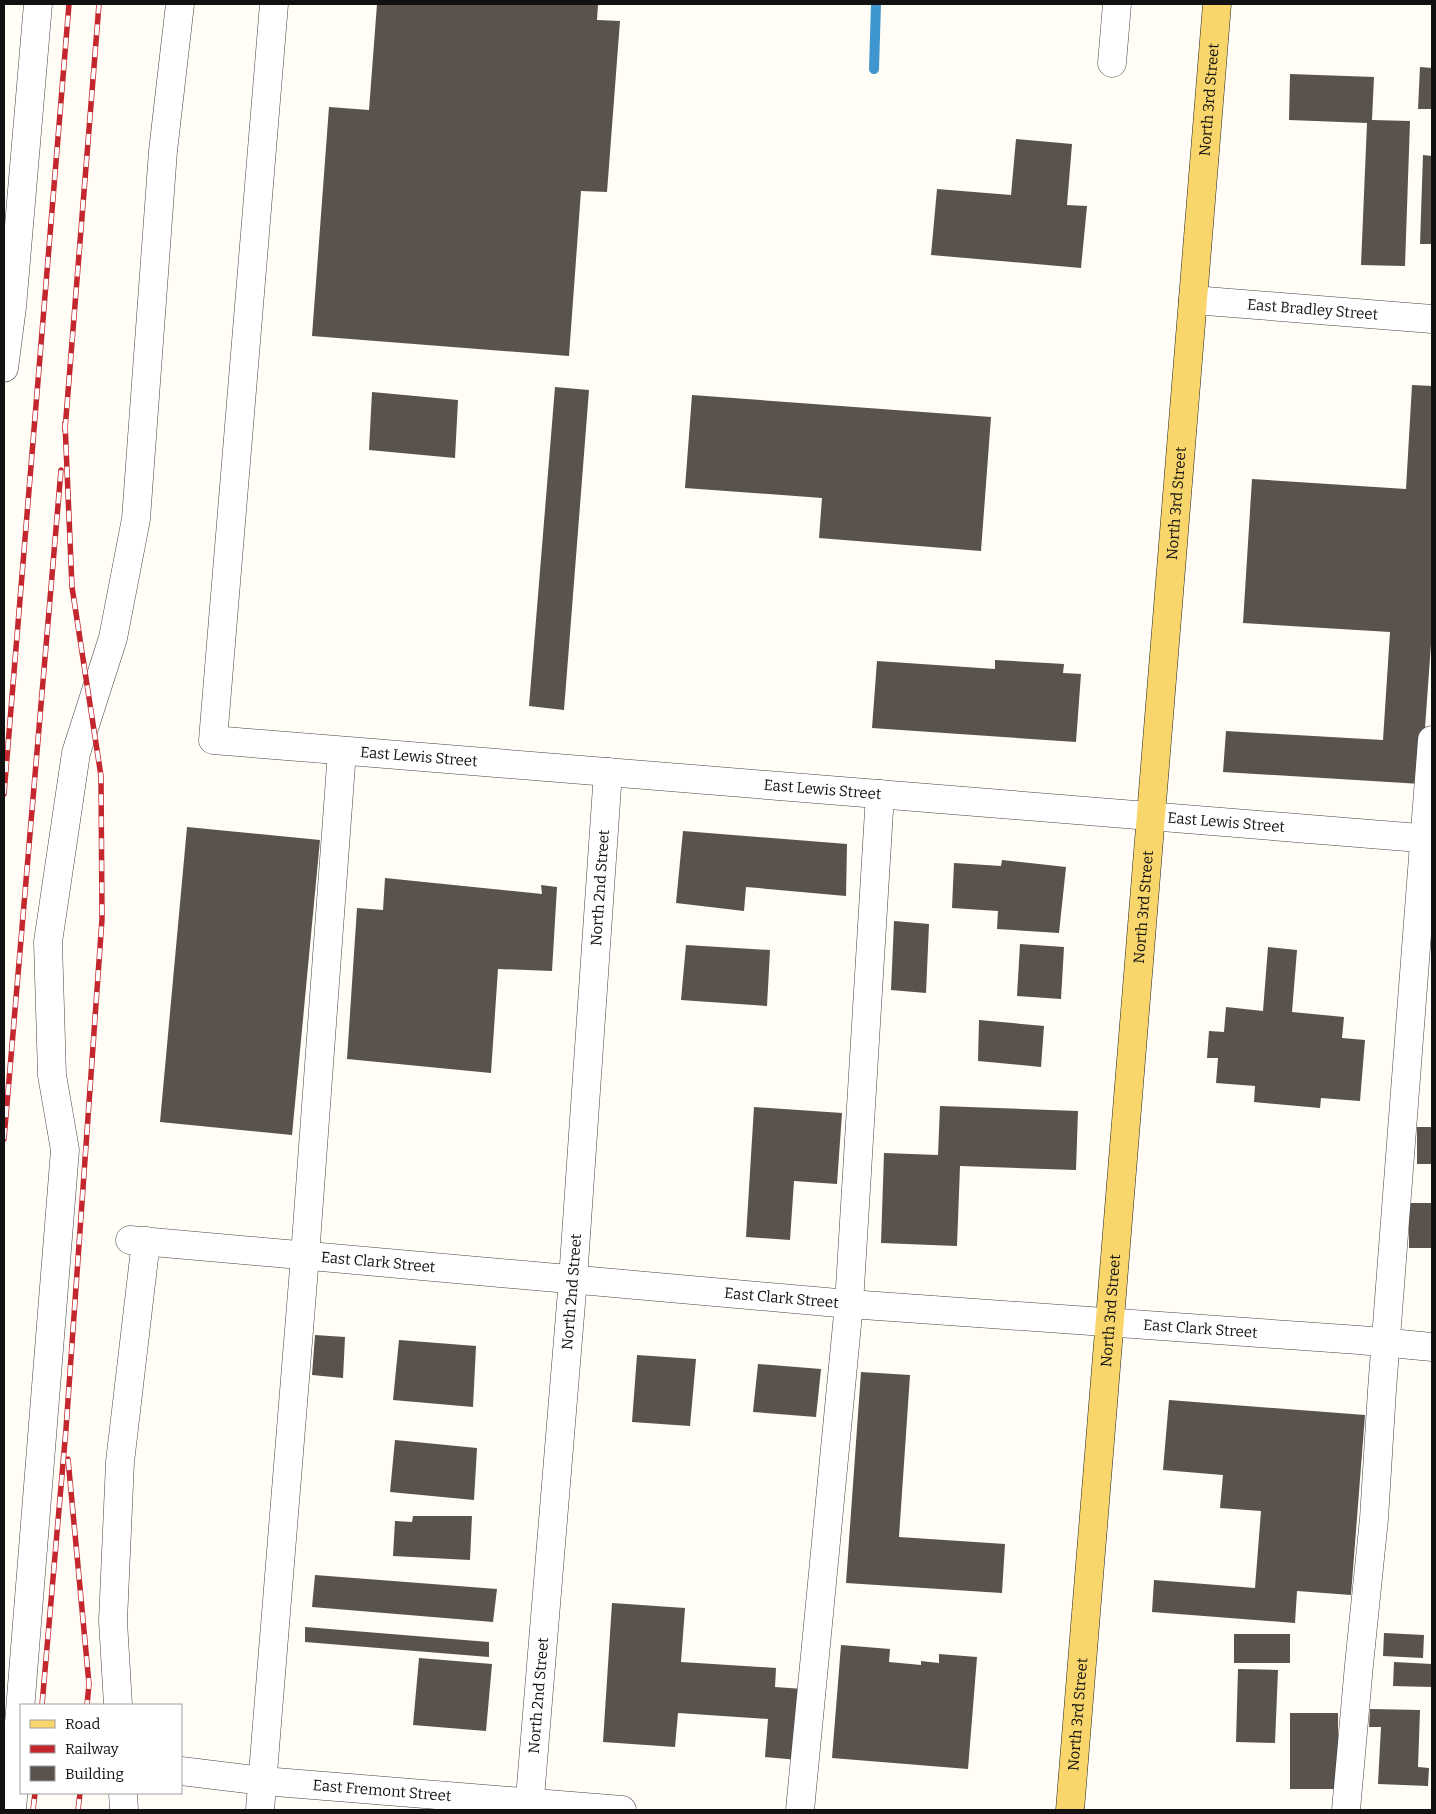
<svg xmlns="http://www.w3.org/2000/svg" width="1436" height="1814" viewBox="0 0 1436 1814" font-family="Bitter,serif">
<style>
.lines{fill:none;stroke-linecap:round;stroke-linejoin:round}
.stream{stroke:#3f96cf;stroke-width:10}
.building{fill:#5a524d}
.minor-casing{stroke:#444;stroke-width:29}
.major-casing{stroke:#222;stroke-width:29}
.minor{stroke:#fff;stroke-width:28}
.major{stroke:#f9d66b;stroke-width:28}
.rail-casing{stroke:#c4262e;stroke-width:5.5}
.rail{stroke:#fff;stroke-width:4;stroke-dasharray:11;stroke-linecap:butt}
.labels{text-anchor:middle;stroke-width:5;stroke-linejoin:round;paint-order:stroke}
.street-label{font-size:15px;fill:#111;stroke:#fff}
</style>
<rect width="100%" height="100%" fill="#fffdf5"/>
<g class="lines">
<!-- stream -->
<polyline class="stream" points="874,69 876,4"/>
</g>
<!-- building -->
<g class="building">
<polygon points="377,4 598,4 597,20 620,21 607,192 581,191 569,356 312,336 329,107 369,110"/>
<polygon points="1420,67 1432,68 1432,109 1418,109"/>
<polygon points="1290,74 1374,77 1372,120 1410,121 1405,266 1361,265 1367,123 1289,120"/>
<polygon points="1016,139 1072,144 1067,205 1087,206 1081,268 931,255 937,189 1011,195"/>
<polygon points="1423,155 1432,156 1432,244 1420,244"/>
<polygon points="1412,385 1432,386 1432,630 1421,784 1223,772 1226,731 1383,740 1390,632 1243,623 1252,479 1406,489"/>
<polygon points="555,387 589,390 564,710 529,706"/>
<polygon points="372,392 458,400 455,458 369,450"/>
<polygon points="692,395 991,417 981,551 819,538 822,498 685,488"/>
<polygon points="995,660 1064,664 1063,673 1081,674 1076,742 872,728 877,661 995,669"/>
<polygon points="187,827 320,840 292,1135 160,1122"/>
<polygon points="683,831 847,844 846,896 746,887 744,911 676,903"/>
<polygon points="1002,860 1066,867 1059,933 997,929 998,911 952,908 954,863 1001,866"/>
<polygon points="385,878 542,894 541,885 557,887 552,971 498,969 491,1073 347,1059 357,908 383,910"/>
<polygon points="894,921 929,924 926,993 891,990"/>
<polygon points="1020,944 1064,947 1061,999 1017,996"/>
<polygon points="686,945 770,950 767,1006 681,1000"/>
<polygon points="1268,947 1297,950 1292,1012 1344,1017 1342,1038 1365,1040 1360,1101 1321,1098 1320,1108 1254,1102 1255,1086 1216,1083 1218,1058 1207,1058 1209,1031 1224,1032 1226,1007 1263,1011"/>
<polygon points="979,1020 1044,1026 1041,1067 978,1061"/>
<polygon points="940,1106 1078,1111 1076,1170 960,1166 957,1246 881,1243 884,1153 938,1155"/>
<polygon points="754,1107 842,1113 837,1184 794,1181 790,1240 746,1237"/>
<rect x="1417" y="1127" width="15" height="37"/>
<rect x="1409" y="1203" width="23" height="45"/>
<polygon points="315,1335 345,1337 343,1378 312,1375"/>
<polygon points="399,1340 476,1346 473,1407 393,1400"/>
<polygon points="637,1355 696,1359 690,1426 632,1422"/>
<polygon points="758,1364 821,1369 816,1417 753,1412"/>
<polygon points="861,1372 910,1375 899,1537 1005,1544 1002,1593 846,1583"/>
<polygon points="1169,1400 1365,1415 1351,1595 1297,1591 1295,1623 1152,1612 1154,1580 1255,1588 1261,1511 1220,1508 1223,1475 1163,1470"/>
<polygon points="395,1440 477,1448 474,1500 390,1492"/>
<polygon points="413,1516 472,1516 470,1560 393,1556 395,1521 412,1522"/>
<polygon points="315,1575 497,1589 493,1622 312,1607"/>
<polygon points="612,1603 685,1608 681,1662 776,1668 775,1687 803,1689 798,1760 765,1757 768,1719 678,1713 675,1747 603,1742"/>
<polygon points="305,1627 489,1642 489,1657 305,1642"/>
<polygon points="1384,1633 1424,1635 1423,1658 1383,1656"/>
<rect x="1234" y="1634" width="56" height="29"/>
<polygon points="841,1645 890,1649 889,1662 921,1665 921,1661 939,1663 939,1654 977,1657 968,1769 832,1758"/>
<polygon points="419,1658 492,1664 486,1731 413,1725"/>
<polygon points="1394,1662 1432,1664 1432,1687 1393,1686"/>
<polygon points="1238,1669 1278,1670 1275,1743 1236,1742"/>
<polygon points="1370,1709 1420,1710 1418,1767 1429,1768 1428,1786 1378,1784 1381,1727 1369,1727"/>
<rect x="1290" y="1713" width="48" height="76"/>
</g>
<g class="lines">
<defs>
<g id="minor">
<path id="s1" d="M 274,4 L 213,740 L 1432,839"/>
<polyline points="1112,63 1117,4"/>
<path id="s2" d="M 1193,300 L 1432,319"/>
<polyline points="4,368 12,307 38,4"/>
<path id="s3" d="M 130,1240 L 849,1304 L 1359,1340 L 1432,1347"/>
<polyline points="118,1705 113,1621 120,1462 146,1241"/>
<path id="s4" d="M 181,1771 L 263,1781 L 622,1810"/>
<polyline points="123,1793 124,1810"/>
<polyline points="12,1810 65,1150 52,1075 48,942 76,753 113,638 136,519 163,151 180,4"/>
<polyline points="260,1810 305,1256 342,751"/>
<path id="s5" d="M 529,1810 L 573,1279 L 608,772"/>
<polyline points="800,1810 849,1304 880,794"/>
<polyline points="1346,1810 1359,1665 1374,1519 1382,1390 1432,740"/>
</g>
<g id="major">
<path id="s6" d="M 1070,1810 L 1217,4"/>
</g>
</defs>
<!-- minor casing -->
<use href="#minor" class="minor-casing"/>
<!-- major casing -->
<use href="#major" class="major-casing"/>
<!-- minor -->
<use href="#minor" class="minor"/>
<!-- major -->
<use href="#major" class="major"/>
<defs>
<g id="rail">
<polyline points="65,430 99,4"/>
<polyline points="4,794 69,4"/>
<polyline points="4,1139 61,470"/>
<polyline points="68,1459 89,1684 87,1705"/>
<polyline points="42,1705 66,1429 102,919 101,776 72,587 65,423"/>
<polyline points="33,1810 35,1793"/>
<polyline points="78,1810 80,1793"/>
</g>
</defs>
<!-- rail casing -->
<use href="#rail" class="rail-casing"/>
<!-- rail -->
<use href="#rail" class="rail"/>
</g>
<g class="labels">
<!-- street labels -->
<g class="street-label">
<text dy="5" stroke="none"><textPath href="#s6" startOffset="1716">North 3rd Street</textPath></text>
<text dy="5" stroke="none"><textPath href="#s2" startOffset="120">East Bradley Street</textPath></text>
<text dy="5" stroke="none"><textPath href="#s6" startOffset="1311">North 3rd Street</textPath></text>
<text dy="5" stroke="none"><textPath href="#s1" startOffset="945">East Lewis Street</textPath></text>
<text dy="5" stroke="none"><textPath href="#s1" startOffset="1350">East Lewis Street</textPath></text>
<text dy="5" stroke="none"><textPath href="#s1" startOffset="1755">East Lewis Street</textPath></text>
<text dy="5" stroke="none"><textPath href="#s5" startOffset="925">North 2nd Street</textPath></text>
<text dy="5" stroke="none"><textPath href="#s6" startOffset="906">North 3rd Street</textPath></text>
<text dy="5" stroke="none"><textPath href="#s3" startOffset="249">East Clark Street</textPath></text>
<text dy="5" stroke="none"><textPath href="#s5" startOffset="520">North 2nd Street</textPath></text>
<text dy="5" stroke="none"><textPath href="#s3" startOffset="654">East Clark Street</textPath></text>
<text dy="5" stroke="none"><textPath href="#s6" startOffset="501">North 3rd Street</textPath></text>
<text dy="5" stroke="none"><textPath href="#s3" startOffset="1074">East Clark Street</textPath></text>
<text dy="5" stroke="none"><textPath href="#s5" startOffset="115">North 2nd Street</textPath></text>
<text dy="5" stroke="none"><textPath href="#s6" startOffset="96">North 3rd Street</textPath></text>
<text dy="5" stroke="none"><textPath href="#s4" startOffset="202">East Fremont Street</textPath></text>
</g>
</g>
<!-- border -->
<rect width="1436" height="1814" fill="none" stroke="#111111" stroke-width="10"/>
<!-- legend -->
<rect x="20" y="1704" width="162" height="90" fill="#ffffff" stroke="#a0a0a0"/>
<rect x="30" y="1720" width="25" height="8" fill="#f9d66b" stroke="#a0a0a0"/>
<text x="65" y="1729" font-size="15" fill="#111111">Road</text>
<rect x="30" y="1745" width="25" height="8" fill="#c4262e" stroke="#a0a0a0"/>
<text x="65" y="1754" font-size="15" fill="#111111">Railway</text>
<rect x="30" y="1766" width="25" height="15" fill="#5a524d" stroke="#a0a0a0"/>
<text x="65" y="1779" font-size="15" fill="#111111">Building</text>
</svg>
